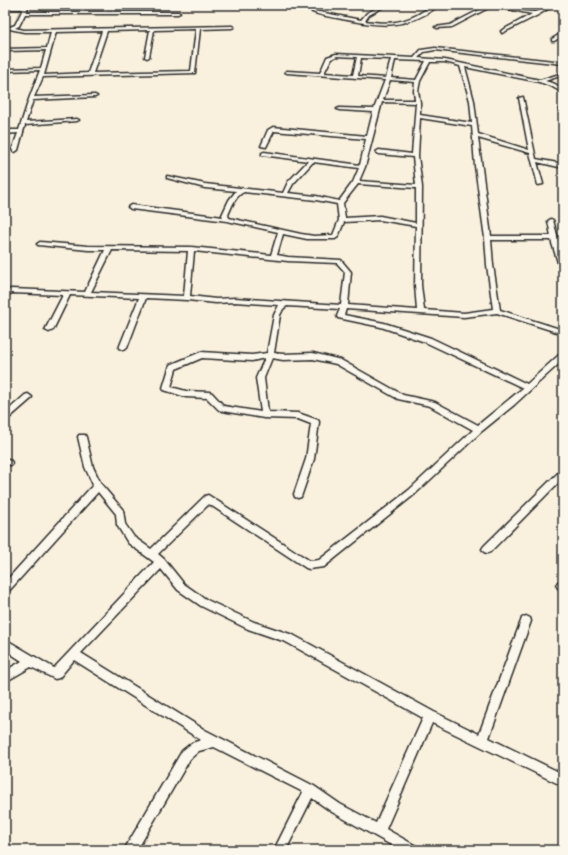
<svg xmlns="http://www.w3.org/2000/svg" width="568" height="855" viewBox="0 0 568 855" font-family="Kalam,sans-serif">
<style>
.lines{fill:none;stroke-linecap:round;stroke-linejoin:round}
.minor-casing{stroke:#2b2b2b;stroke-width:3}
.minor{fill:#fbf7ec;fill-rule:evenodd}
</style>
<rect width="100%" height="100%" fill="#f9f0dd"/>
<filter id="ink" filterUnits="userSpaceOnUse"><feTurbulence type="fractalNoise" baseFrequency=".025" numOctaves="2"/><feDisplacementMap in="SourceGraphic" scale="8" xChannelSelector="R" yChannelSelector="G"/><feConvolveMatrix kernelMatrix="1 2 1 2 8 2 1 2 1" color-interpolation-filters="sRGB"/></filter>
<g filter="url(#ink)">
<g class="lines">
<defs>
<g id="minor">
<path d="M 25,5 L 29,5 L 26,12 L 178,12 L 180,13 L 178,14 L 25,14 L 19,26 L 15,28 L 24,30 L 232,26 L 234,27 L 232,28 L 200,29 L 195,73 L 43,77 L 34,97 L 95,95 L 97,96 L 95,97 L 33,100 L 26,122 L 77,119 L 79,120 L 77,121 L 25,125 L 18,150 L 15,152 L 12,150 L 18,133 L 5,134 L 5,130 L 19,130 L 29,99 L 40,70 L 5,71 L 5,69 L 41,68 L 46,50 L 5,51 L 5,49 L 47,48 L 51,32 L 24,32 L 5,28 L 5,26 L 10,27 L 15,25 L 23,9 L 5,9 L 5,7 L 24,7 ZM 196,29 L 191,71 L 93,73 L 107,31 L 150,30 L 145,57 L 147,58 L 149,57 L 154,30 ZM 102,31 L 88,73 L 44,75 L 56,32 Z"/>
<path d="M 382,5 L 387,5 L 369,15 L 365,21 C 385,24 399,24 417,15 C 424,11 432,5 440,5 C 406,30 381,27 342,19 C 333,17 321,16 312,12 L 314,11 L 361,20 L 367,13 Z"/>
<path d="M 489,5 C 504,5 518,11 533,12 C 540,13 546,5 554,5 L 538,15 L 502,33 L 501,31 L 532,14 L 492,6 L 452,27 L 437,28 L 435,27 L 450,25 Z"/>
<polygon points="562,33 563,33 563,36 554,41 552,41 552,39"/>
<path d="M 435,48 L 563,62 L 563,64 L 435,50 L 424,52 L 418,58 L 445,60 L 540,80 L 563,73 L 563,75 L 545,81 L 555,84 L 563,90 L 563,93 L 551,86 L 539,82 L 465,67 L 474,101 L 478,134 L 529,150 L 519,98 L 523,97 L 536,159 L 563,164 L 563,168 L 537,162 L 543,184 L 538,185 L 530,153 L 478,138 L 491,236 L 551,236 L 548,221 L 551,219 L 553,220 L 563,258 L 563,271 L 560,269 L 551,240 L 491,240 L 493,265 L 500,310 L 563,330 L 563,334 L 497,313 L 464,317 L 346,309 L 344,315 L 384,323 L 431,338 L 527,384 L 560,354 L 563,353 L 563,360 L 514,405 L 482,431 L 415,494 L 324,567 L 309,569 L 306,568 L 209,504 L 158,554 L 164,559 L 184,584 L 207,600 L 254,622 L 293,635 L 434,712 L 479,734 L 521,621 L 522,618 L 526,616 L 530,618 L 531,621 L 489,738 L 563,774 L 563,786 L 432,723 L 386,829 L 416,846 L 418,850 L 400,850 L 332,812 L 312,798 L 286,850 L 274,850 L 303,792 L 214,747 L 199,751 L 190,759 L 137,850 L 124,850 L 182,751 L 192,743 L 201,740 L 74,660 L 59,678 L 55,679 L 31,667 L 5,682 L 5,671 L 22,661 L 5,650 L 5,639 L 54,668 L 154,562 L 128,543 L 117,525 L 116,514 L 98,492 L 8,592 L 5,593 L 5,582 L 93,485 L 85,467 L 78,437 L 79,435 L 85,435 L 86,437 L 93,467 L 101,484 L 123,510 L 125,524 L 134,537 L 151,549 L 205,496 L 208,495 L 310,561 L 319,560 L 409,490 L 473,430 L 430,406 L 398,399 L 336,364 L 313,359 L 283,360 L 272,358 L 264,378 L 268,412 L 298,413 L 318,420 L 319,422 L 314,459 L 302,494 L 301,497 L 298,498 L 295,497 L 294,494 L 306,459 L 311,424 L 298,419 L 264,418 L 222,411 L 219,410 L 207,398 L 186,397 L 164,390 L 163,388 L 170,365 L 201,352 L 252,355 L 267,353 L 274,315 L 279,305 L 235,302 L 216,303 L 187,300 L 146,298 L 127,348 L 123,350 L 119,348 L 139,298 L 70,295 L 53,330 L 49,332 L 45,330 L 63,295 L 12,293 L 5,296 L 5,291 L 11,289 L 85,292 L 105,250 L 88,250 L 38,245 L 37,244 L 40,242 L 88,246 L 191,247 L 271,255 L 278,232 L 227,221 L 131,209 L 128,207 L 131,205 L 223,217 L 222,215 L 229,200 L 236,191 L 205,188 L 167,178 L 167,176 L 205,184 L 283,193 L 288,182 L 308,161 L 262,155 L 262,153 L 264,152 L 360,165 L 366,139 L 274,131 L 266,147 L 261,146 L 268,130 L 273,127 L 367,136 L 373,112 L 339,110 L 337,109 L 339,108 L 374,109 L 385,80 L 287,73 L 285,72 L 287,71 L 320,73 L 327,57 L 336,54 L 414,58 L 421,50 ZM 337,56 L 357,57 L 353,75 L 324,73 L 331,59 ZM 361,58 L 391,59 L 386,78 L 358,76 ZM 395,60 L 426,61 L 416,80 L 391,78 ZM 430,62 L 445,62 L 460,66 L 470,101 L 472,123 L 420,115 L 420,102 L 418,91 L 420,81 ZM 390,80 L 415,82 L 414,91 L 415,100 L 383,100 ZM 382,102 L 416,103 L 412,154 L 379,150 L 376,152 L 379,154 L 413,157 L 416,185 L 359,181 L 365,167 ZM 420,118 L 472,126 L 475,166 L 485,238 L 487,265 L 493,309 L 464,313 L 424,310 L 421,285 L 422,187 L 418,156 ZM 313,162 L 359,168 L 353,182 L 339,201 L 316,196 L 288,193 L 293,184 ZM 358,184 L 416,188 L 416,223 L 380,216 L 345,218 L 343,203 ZM 244,192 L 316,200 L 337,204 L 339,220 L 333,235 L 314,236 L 301,234 L 229,218 L 228,215 C 232,206 235,196 244,192 ZM 380,220 L 416,226 L 415,285 L 417,310 L 348,305 L 351,272 L 341,260 L 288,257 L 277,255 L 283,234 L 307,239 L 335,239 L 338,237 L 344,222 ZM 112,250 L 188,251 L 184,296 L 91,292 ZM 194,251 L 288,261 L 337,263 L 345,272 L 341,305 L 235,298 L 216,299 L 190,296 ZM 287,306 L 340,309 L 337,316 L 338,318 L 381,327 L 425,342 L 523,388 L 478,425 L 435,402 L 403,395 L 341,360 L 313,353 L 283,354 L 274,353 L 280,315 L 283,309 ZM 202,358 L 252,361 L 265,358 L 256,378 L 261,412 L 224,406 L 212,393 L 209,392 L 186,391 L 171,387 L 176,369 ZM 161,569 L 178,590 L 201,606 L 248,629 L 286,642 L 423,718 L 376,823 L 340,804 L 314,786 L 205,730 L 81,653 Z"/>
<polygon points="560,109 563,109 563,112 560,111"/>
<polygon points="28,394 32,397 31,399 8,419 5,420 5,413 25,395"/>
<polygon points="5,459 11,461 12,463 11,465 5,465"/>
<polygon points="563,470 563,478 490,552 487,553 484,552 482,549 484,546 560,471"/>
<polygon points="561,581 563,581 563,589 558,588 556,585 558,582"/>
</g>
</defs>
<!-- minor casing -->
<use href="#minor" class="minor-casing"/>
<!-- minor -->
<use href="#minor" class="minor"/>
</g>
</g>
<!-- margin -->
<rect width="568" height="855" fill="none" stroke="#fbf7ec" stroke-width="20"/>
<rect x="10" y="10" width="548" height="835" fill="none" stroke="#2b2b2b" stroke-width="1.5" filter="url(#ink)"/>
</svg>
